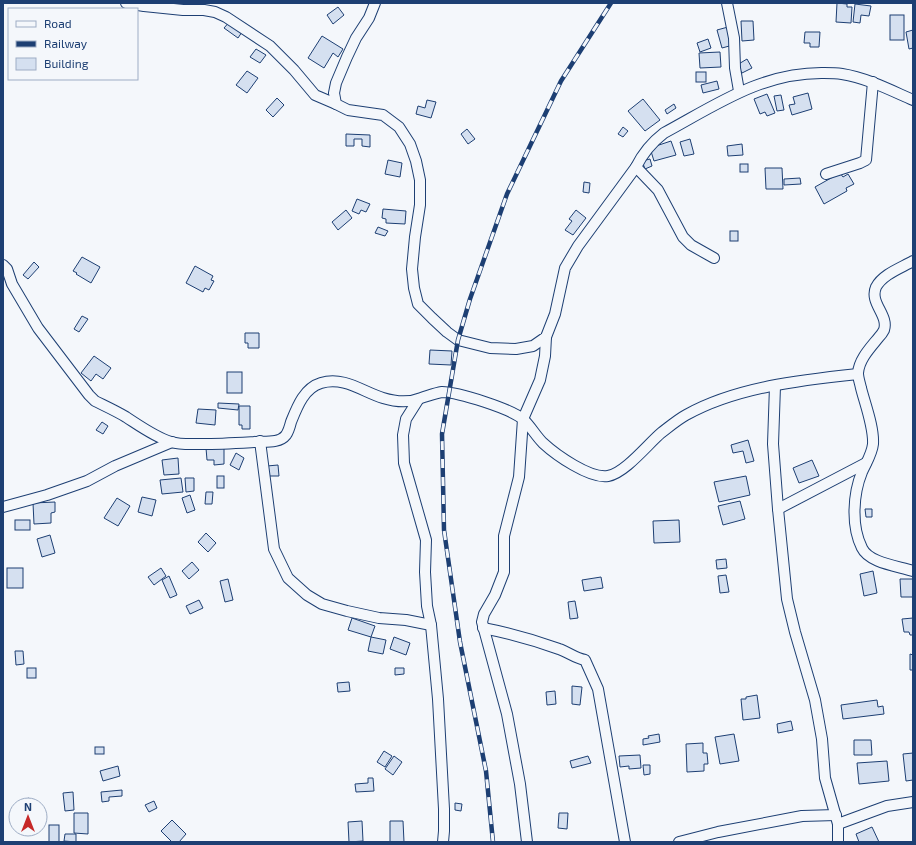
<svg xmlns="http://www.w3.org/2000/svg" width="916" height="845" viewBox="0 0 916 845" font-family="'Exo 2',sans-serif">
<style>
.building{fill:#d5e0f0;stroke:#1d3f73}
.lines{fill:none;stroke-linecap:round;stroke-linejoin:round}
.street-casing{stroke:#1d3f73;stroke-width:12}
.street{stroke:#f4f7fb;stroke-width:10}
.rail-casing{stroke:#1d3f73;stroke-width:4.5}
.rail{stroke:#f4f7fb;stroke-width:3;stroke-dasharray:9;stroke-linecap:butt}
</style>
<rect width="100%" height="100%" fill="#f4f7fb"/>
<!-- building -->
<g class="building">
<polygon points="837,3 847,4 847,7 852,7 851,23 836,22"/>
<polygon points="855,4 871,6 869,16 861,15 860,23 853,22"/>
<polygon points="338,7 344,15 333,24 327,15"/>
<rect x="890" y="15" width="14" height="25"/>
<polygon points="231,20 244,29 238,38 224,28"/>
<polygon points="741,21 753,21 754,40 742,41"/>
<polygon points="728,27 733,45 722,48 717,30"/>
<polygon points="913,30 913,48 909,49 906,32"/>
<polygon points="805,32 820,32 819,47 810,47 810,43 804,43"/>
<polygon points="322,36 343,49 338,57 333,53 324,68 308,58"/>
<polygon points="708,39 711,48 700,52 697,43"/>
<polygon points="256,49 266,55 260,63 250,57"/>
<polygon points="720,52 721,67 700,68 699,53"/>
<polygon points="747,59 752,68 742,73 737,65"/>
<polygon points="247,71 258,78 247,93 236,85"/>
<rect x="696" y="72" width="10" height="10"/>
<polygon points="717,81 719,89 703,93 701,85"/>
<polygon points="808,93 812,109 792,115 789,105 795,104 793,97"/>
<polygon points="767,94 775,113 767,116 765,112 760,114 754,99"/>
<polygon points="781,95 784,110 777,111 774,96"/>
<polygon points="277,98 284,105 273,117 266,110"/>
<polygon points="643,99 660,120 645,131 628,111"/>
<polygon points="427,100 436,102 431,118 416,114 418,106 425,108"/>
<polygon points="674,104 676,108 667,114 665,110"/>
<polygon points="623,127 628,131 623,137 618,134"/>
<polygon points="467,129 475,139 468,144 461,134"/>
<polygon points="346,134 370,135 370,147 362,146 362,139 354,139 354,146 346,146"/>
<polygon points="690,139 694,154 684,156 680,142"/>
<polygon points="671,141 676,155 654,161 650,148"/>
<polygon points="742,144 743,155 728,156 727,146"/>
<polygon points="650,159 652,166 645,169 642,161"/>
<polygon points="388,160 402,163 400,177 385,174"/>
<rect x="740" y="164" width="8" height="8"/>
<polygon points="765,168 782,168 783,189 766,189"/>
<polygon points="840,173 843,177 848,174 854,184 846,188 847,191 824,204 815,187"/>
<polygon points="800,178 801,184 784,185 784,179"/>
<polygon points="584,182 590,183 589,193 583,192"/>
<polygon points="357,199 370,204 366,212 361,210 359,214 352,211"/>
<polygon points="383,209 406,211 405,224 386,223 386,219 382,218"/>
<polygon points="346,210 352,218 338,230 332,222"/>
<polygon points="576,210 586,218 573,235 565,230 572,221 569,219"/>
<polygon points="378,227 388,231 385,236 375,233"/>
<rect x="730" y="231" width="8" height="10"/>
<polygon points="82,257 100,267 91,283 76,274 77,273 73,271"/>
<polygon points="34,262 39,267 28,279 23,275"/>
<polygon points="195,266 213,276 211,280 214,281 209,290 205,288 203,292 186,283"/>
<polygon points="82,316 88,319 79,332 74,329"/>
<polygon points="245,333 259,333 259,348 248,348 248,343 245,343"/>
<polygon points="430,350 452,351 451,365 429,364"/>
<polygon points="94,356 111,368 103,379 96,374 91,381 81,373"/>
<rect x="227" y="372" width="15" height="21"/>
<polygon points="218,403 239,404 238,410 218,408"/>
<polygon points="239,406 250,406 250,429 242,429 242,425 239,425"/>
<polygon points="198,409 216,410 215,425 196,423"/>
<polygon points="102,422 108,426 103,434 96,430"/>
<polygon points="748,440 754,461 746,463 743,451 733,453 731,445"/>
<polygon points="224,447 224,464 214,465 214,460 207,460 206,448"/>
<polygon points="236,453 244,458 239,470 230,465"/>
<polygon points="178,458 179,474 164,475 162,460"/>
<polygon points="812,460 819,476 799,483 793,468"/>
<polygon points="278,465 279,476 268,476 267,466"/>
<rect x="217" y="476" width="7" height="12"/>
<polygon points="746,476 750,495 719,502 714,482"/>
<polygon points="181,478 183,492 162,494 160,480"/>
<polygon points="185,478 194,478 194,491 186,492"/>
<polygon points="206,492 213,492 212,504 205,504"/>
<polygon points="190,495 195,510 187,513 182,498"/>
<polygon points="142,497 156,500 152,516 138,512"/>
<polygon points="117,498 130,506 118,526 104,518"/>
<polygon points="740,501 745,519 723,525 718,506"/>
<polygon points="55,502 55,512 51,513 51,523 34,524 33,503"/>
<polygon points="865,509 872,509 872,517 866,517"/>
<rect x="15" y="520" width="15" height="10"/>
<polygon points="679,520 680,542 654,543 653,521"/>
<polygon points="206,533 216,543 208,552 198,542"/>
<polygon points="50,535 55,553 42,557 37,539"/>
<polygon points="726,559 727,568 717,569 716,560"/>
<polygon points="192,562 199,570 189,579 182,571"/>
<rect x="7" y="568" width="16" height="20"/>
<polygon points="161,568 166,576 154,585 148,577"/>
<polygon points="873,571 877,593 864,596 860,574"/>
<polygon points="726,575 729,592 720,593 718,576"/>
<polygon points="169,576 177,595 170,598 162,580"/>
<polygon points="601,577 603,588 584,591 582,580"/>
<polygon points="228,579 233,600 225,602 220,581"/>
<polygon points="900,579 913,579 913,599 913,597 901,597"/>
<polygon points="199,600 203,608 190,614 186,606"/>
<polygon points="575,601 578,618 570,619 568,602"/>
<polygon points="352,618 375,626 371,637 348,630"/>
<polygon points="913,618 913,635 910,635 909,632 904,632 902,619"/>
<polygon points="371,637 386,640 383,654 368,651"/>
<polygon points="394,637 410,643 406,655 390,649"/>
<polygon points="15,651 23,651 24,664 16,665"/>
<polygon points="910,654 913,655 913,670 910,670"/>
<rect x="27" y="668" width="9" height="10"/>
<polygon points="395,668 404,668 404,674 395,675"/>
<polygon points="349,682 350,691 338,692 337,683"/>
<polygon points="572,686 582,687 580,705 572,704"/>
<polygon points="555,691 556,704 547,705 546,692"/>
<polygon points="757,695 760,718 743,720 741,699 746,699 746,697"/>
<polygon points="877,700 878,707 883,706 884,714 843,719 841,705"/>
<polygon points="791,721 793,730 778,733 777,724"/>
<polygon points="659,734 660,742 643,745 643,739 649,738 648,736"/>
<polygon points="734,734 739,761 720,764 715,737"/>
<polygon points="854,740 871,740 872,755 854,755"/>
<polygon points="703,743 703,753 707,753 708,764 704,764 704,771 687,772 686,744"/>
<rect x="95" y="747" width="9" height="7"/>
<polygon points="384,751 392,756 385,767 377,762"/>
<polygon points="913,753 913,780 906,781 903,754"/>
<polygon points="640,755 641,768 629,769 629,766 620,767 619,756"/>
<polygon points="394,756 402,762 393,775 385,769"/>
<polygon points="588,756 591,763 572,768 570,761"/>
<polygon points="887,761 889,781 859,784 857,763"/>
<polygon points="643,765 650,765 650,774 644,775"/>
<polygon points="118,766 120,776 103,781 100,771"/>
<polygon points="368,778 373,778 374,791 356,792 355,784 368,783"/>
<polygon points="122,790 122,796 109,797 109,801 102,802 101,792"/>
<polygon points="73,792 74,810 65,811 63,793"/>
<polygon points="29,798 32,805 16,805 16,808 14,805"/>
<polygon points="154,801 157,808 149,812 145,805"/>
<polygon points="455,803 462,804 461,811 455,810"/>
<polygon points="74,813 88,813 88,834 74,833"/>
<polygon points="559,813 568,813 567,829 558,828"/>
<polygon points="172,820 186,834 179,842 172,842 161,831"/>
<polygon points="362,821 363,841 349,842 348,822"/>
<polygon points="390,821 403,821 404,842 390,842"/>
<rect x="49" y="825" width="10" height="17"/>
<polygon points="872,827 879,842 859,842 856,834"/>
<polygon points="65,834 76,834 76,842 64,841"/>
</g>
<g class="lines">
<defs>
<g id="street">
<polyline points="126,3 144,6 183,10 204,10 215,12 226,17 270,46 294,70 315,95 336,104"/>
<path d="M 375,3 L 369,18 L 356,38 L 347,57 L 336,83 L 334,93 L 336,104 L 348,110 L 383,115 L 399,127 L 410,144 L 416,161 L 420,180 L 420,205 L 415,237 L 412,269 L 414,288 L 418,304 L 432,318 L 447,332 L 458,340 L 490,348 L 516,349 L 533,346 L 546,337 L 555,314 L 565,268 L 578,246 L 636,167 C 643,153 651,143 664,133 C 716,105 762,72 824,73 C 830,73 836,73 842,74 C 867,78 890,90 913,100"/>
<polyline points="727,3 734,38 735,68 739,91"/>
<polyline points="636,167 658,190 683,237 691,245 714,258"/>
<polyline points="826,174 860,163 866,160 873,82"/>
<path d="M 913,261 C 901,268 883,274 876,287 C 869,303 889,315 884,330 C 883,332 881,335 879,337 C 871,347 859,359 858,373 C 858,378 860,383 861,388 C 865,404 874,427 873,444 C 872,454 866,463 862,472 C 853,494 851,526 862,548 C 869,563 898,566 913,571"/>
<path d="M 3,265 L 7,269 L 12,284 L 38,328 L 89,395 L 95,401 C 105,406 116,411 126,417 C 140,426 155,437 171,442 C 181,445 192,444 202,444 C 219,444 236,443 254,442 C 264,441 279,444 286,435 C 288,432 290,426 291,422 C 297,407 304,388 321,383 C 344,376 363,392 383,398 C 396,402 409,403 421,398 C 428,396 435,393 442,392 C 458,392 512,409 524,420 C 531,427 536,436 543,443 C 556,455 590,479 608,476 C 625,473 648,444 661,433 C 669,427 677,420 686,415 C 736,387 801,380 858,374"/>
<polyline points="775,386 773,444 778,509 787,599 795,632 815,700 822,739 825,778 838,824 838,842"/>
<polyline points="418,400 406,419 403,435 404,463 426,540 425,572 427,606 431,625 438,699 444,809 444,831 443,842"/>
<polyline points="260,441 274,549 288,578 307,595 322,604 347,611 379,618 406,620 431,625"/>
<polyline points="3,507 47,495 87,481 115,466 172,442"/>
<polyline points="778,509 866,463"/>
<path d="M 483,628 C 509,633 534,640 559,649 C 568,652 575,658 585,660 L 598,689 L 625,842"/>
<polyline points="838,824 887,806 913,802"/>
<polyline points="527,842 520,784 507,714 482,622 484,614 495,595 504,572 504,536 519,477 523,419 540,380 545,356 546,337"/>
<polyline points="679,842 718,832 802,816 836,815"/>
</g>
</defs>
<!-- street casing -->
<use href="#street" class="street-casing"/>
<!-- street -->
<use href="#street" class="street"/>
<defs>
<polyline id="rail" points="493,842 486,771 460,642 444,530 442,434 458,340 470,299 507,194 561,81 611,3"/>
</defs>
<!-- rail casing -->
<use href="#rail" class="rail-casing"/>
<!-- rail -->
<use href="#rail" class="rail"/>
</g>
<!-- border -->
<rect width="916" height="845" fill="none" stroke="#1d3f73" stroke-width="8"/>
<!-- legend -->
<rect x="8" y="8" width="130" height="72" fill="#f4f7fb" stroke="#9eadc5"/>
<rect x="16" y="21" width="20" height="6" fill="#f4f7fb" stroke="#9eadc5"/>
<text x="44" y="28" font-size="12" fill="#1d3f73">Road</text>
<rect x="16" y="41" width="20" height="6" fill="#1d3f73" stroke="#9eadc5"/>
<text x="44" y="48" font-size="12" fill="#1d3f73">Railway</text>
<rect x="16" y="58" width="20" height="12" fill="#d5e0f0" stroke="#9eadc5"/>
<text x="44" y="68" font-size="12" fill="#1d3f73">Building</text>
<!-- north arrow -->
<g transform="translate(28 817)"><circle r="19" fill="#f4f7fb" stroke="#9eadc5"/>
<path d="M0-3L7 15L0 10L-7 15Z" fill="#c62828"/>
<text y="-6" font-size="11" font-weight="bold" text-anchor="middle" fill="#1d3f73">N</text>
</g>
</svg>
